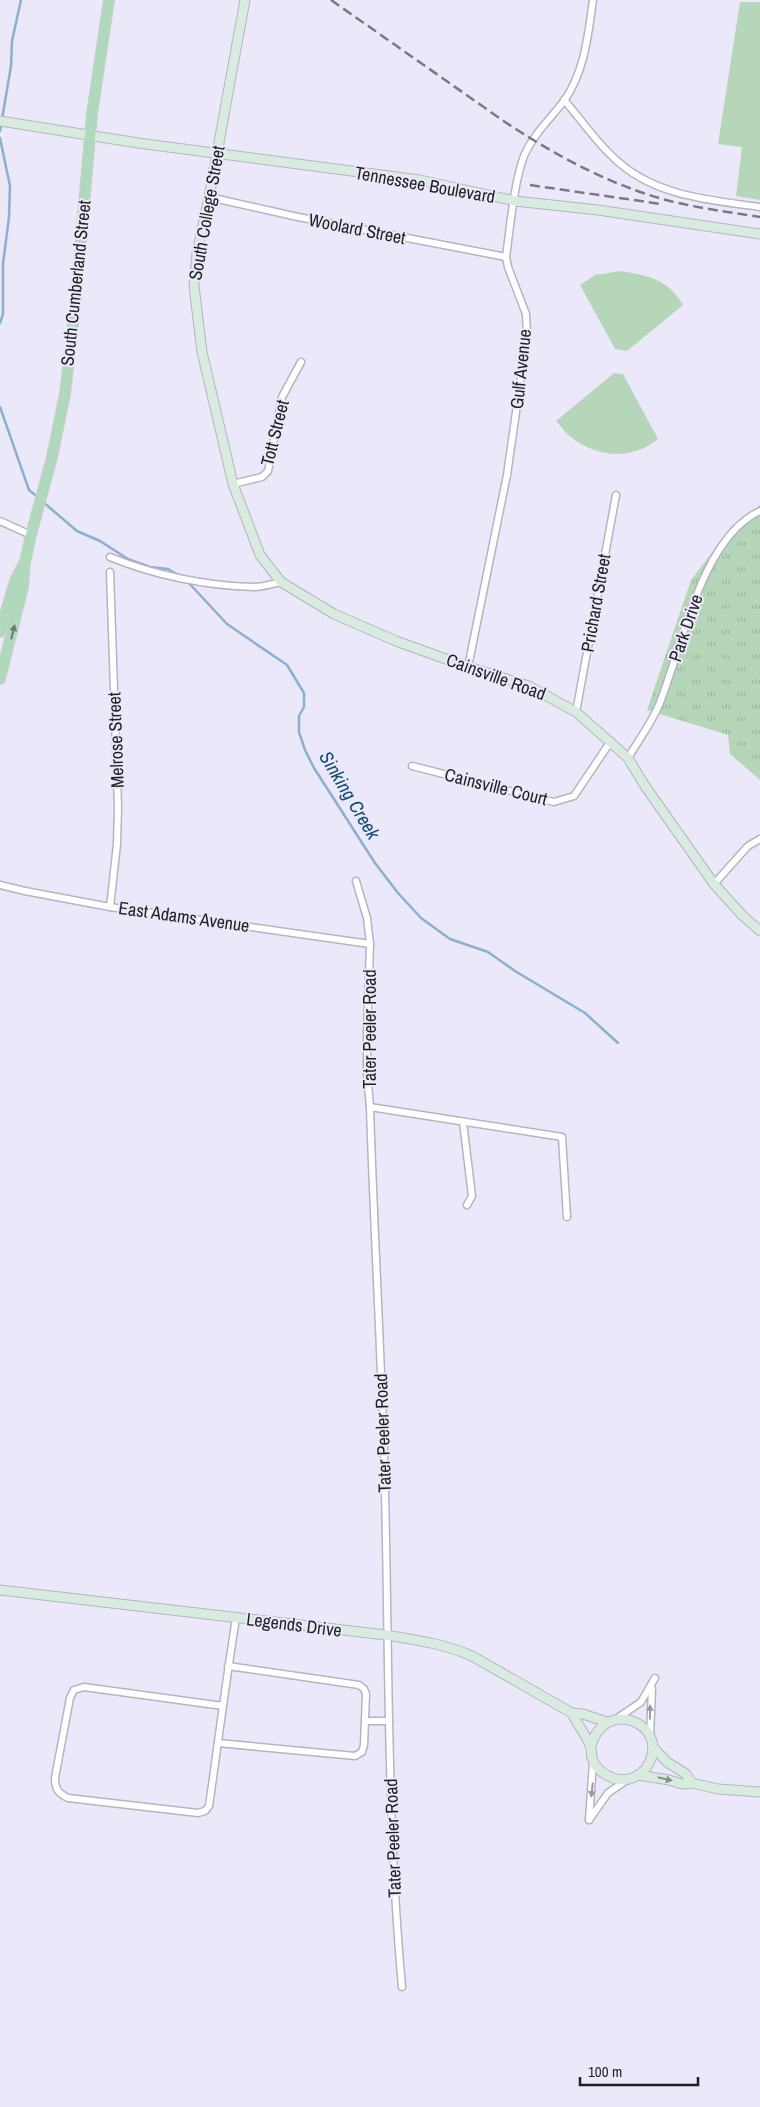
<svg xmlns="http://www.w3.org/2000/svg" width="760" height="2107" viewBox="0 0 760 2107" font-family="'Archivo Narrow',sans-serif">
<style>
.green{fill:#b6d6b9}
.park{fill:url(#park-tufts)}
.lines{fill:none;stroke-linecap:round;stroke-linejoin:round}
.stream{stroke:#8cb0d1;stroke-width:2.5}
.street-casing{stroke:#b6b3c3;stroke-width:9}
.secondary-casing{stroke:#b6b3c3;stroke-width:11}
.primary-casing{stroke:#cececf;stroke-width:12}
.street{stroke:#fff;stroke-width:6}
.secondary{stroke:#d7ecde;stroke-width:9}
.primary{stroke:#afd8bc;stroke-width:10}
.rail{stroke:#7a7983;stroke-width:2.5;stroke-dasharray:10 5;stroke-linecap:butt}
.oneway{fill:#677c70}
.oneway2{fill:#9a9a9c}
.oneway3{fill:#84908a}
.labels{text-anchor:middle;stroke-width:4;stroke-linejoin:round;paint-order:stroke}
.street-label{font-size:18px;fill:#1f1f24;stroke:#ebe9f9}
.water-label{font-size:19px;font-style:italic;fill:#124c77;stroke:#ebe9f9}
</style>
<defs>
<pattern id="park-tufts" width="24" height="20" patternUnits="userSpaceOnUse" patternTransform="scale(1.25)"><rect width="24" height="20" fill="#b6d6b9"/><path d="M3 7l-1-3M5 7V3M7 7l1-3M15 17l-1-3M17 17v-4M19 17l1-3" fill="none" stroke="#9cb79f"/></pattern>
</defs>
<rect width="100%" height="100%" fill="#ebe9f9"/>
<!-- green -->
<g class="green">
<polygon points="740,2 760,2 760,200 736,196 742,147 718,144"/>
<path d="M 621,271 C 649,276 668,279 683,305 L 627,351 L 615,349 L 580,285 L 595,275 Z"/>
<path d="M 614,373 L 623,374 L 658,439 C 633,460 598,458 572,438 C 566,434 561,426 556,421 Z"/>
</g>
<!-- park -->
<polygon class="park" points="760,505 760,780 730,754 728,735 647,710 691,580 732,526"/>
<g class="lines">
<!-- stream -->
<g class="stream">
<polyline points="0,131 11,66 12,41 21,0"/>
<polyline points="0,138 10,186 9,217 3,264 3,314 0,323"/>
<polyline points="0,407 29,490 39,498"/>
<polyline points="43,502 77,531 100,541 128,559 150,567 168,569 178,575"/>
<polyline points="187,581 227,624 287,665 304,693 304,707 299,716 299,732 305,750 314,768 375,863 398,893 421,918 450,939 488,952 515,971 585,1013 618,1043"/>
</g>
<defs>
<g id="street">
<path d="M 564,100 C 581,119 595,141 614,158 C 653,196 709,200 760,207"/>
<polyline points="209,197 298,217 506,257"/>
<polyline points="233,484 262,477 268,471 282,397 301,362"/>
<polyline points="0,521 31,535"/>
<path d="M 110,557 C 154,575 206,586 254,587 C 263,587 273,584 281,582"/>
<polyline points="110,572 118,807 117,844 110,907"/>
<path d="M 468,667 L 507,475 L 527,335 L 526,314 L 508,267 L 506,257 C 510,228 514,182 524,156 C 533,135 550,119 564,101 C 585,71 588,35 593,0"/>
<polyline points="576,712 616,495"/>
<path d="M 628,758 C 638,741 651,724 659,705 C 682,649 700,539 760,511"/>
<polyline points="412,766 554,802 574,796 611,741"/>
<path d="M 356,881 L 367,918 L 370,944 L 367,1033 L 367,1073 L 370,1107 C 374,1236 382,1364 385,1492 C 389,1657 387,1823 402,1987"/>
<polyline points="714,884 748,846 760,839"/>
<polyline points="0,885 25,891 110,907 370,944"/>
<polyline points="370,1107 562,1137 567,1217"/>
<polyline points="463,1122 472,1196 467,1205"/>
<path d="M 223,1706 L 84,1687 L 74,1690 L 70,1698 L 55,1778 C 55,1789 58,1793 68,1798 L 198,1813 L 205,1811 L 209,1806 C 218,1743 226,1681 236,1618"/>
<polyline points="616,1719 641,1702 655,1678"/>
<polyline points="365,1721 389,1721"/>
<polyline points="650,1736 652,1689"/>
<polyline points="218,1743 355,1756 362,1752 364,1745 366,1694 364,1689 359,1685 228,1666"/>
<polyline points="589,1820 593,1762"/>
<polyline points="589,1820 608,1793 627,1780"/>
</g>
<g id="secondary">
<polyline points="245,0 209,197 197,253 194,286 202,352 233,484 260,555 281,582 334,614 396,641 468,667 529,686 576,712 628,758 645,786 714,884 742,915 760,931"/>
<polyline points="0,121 138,143 420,180 515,201 598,210 760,234"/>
<path d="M 0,1590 L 386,1635 C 416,1640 445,1644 472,1656 L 572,1713 L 583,1714 L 607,1722"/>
<path d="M 572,1713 C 577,1723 584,1733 589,1743 C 592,1748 591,1753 592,1758 C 597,1773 614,1782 629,1779 C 637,1777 645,1771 649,1763 C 669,1724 605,1696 591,1746"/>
<polyline points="653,1747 667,1762 686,1774 692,1783"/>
<polyline points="638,1775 669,1780 682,1784 692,1783 718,1789 760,1792"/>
</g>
<g id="primary">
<polyline points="0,632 15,581 23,565"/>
<polyline points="0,679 23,587 25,562 31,535 52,457 65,394 75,307 92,114 109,0"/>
</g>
</defs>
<!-- street casing -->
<use href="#street" class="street-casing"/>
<!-- secondary casing -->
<use href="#secondary" class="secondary-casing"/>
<!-- primary casing -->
<use href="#primary" class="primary-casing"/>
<!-- street -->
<use href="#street" class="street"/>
<!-- secondary -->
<use href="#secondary" class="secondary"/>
<!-- primary -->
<use href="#primary" class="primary"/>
<!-- rail -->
<g class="rail">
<path d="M 331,0 L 505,122 C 555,155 608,184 666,200 C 697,208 728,212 760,217"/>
<polyline points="530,185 661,204"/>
</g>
</g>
<!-- one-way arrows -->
<defs><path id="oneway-solid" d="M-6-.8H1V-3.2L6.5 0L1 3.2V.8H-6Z" transform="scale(1.25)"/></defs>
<use class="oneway" href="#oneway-solid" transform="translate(13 632) rotate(-76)"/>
<g class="oneway2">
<use href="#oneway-solid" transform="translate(650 1712) rotate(-89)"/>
<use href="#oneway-solid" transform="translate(592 1790) rotate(96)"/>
</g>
<use class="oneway3" href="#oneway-solid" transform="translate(665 1779) rotate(13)"/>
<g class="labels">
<!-- street labels -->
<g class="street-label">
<text transform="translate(425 185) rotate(10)" y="6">Tennessee Boulevard</text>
<text transform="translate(207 213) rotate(-80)" y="6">South College Street</text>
<text transform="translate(357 229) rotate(11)" y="6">Woolard Street</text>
<text transform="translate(76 283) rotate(-84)" y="6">South Cumberland Street</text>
<text transform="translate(521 369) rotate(-84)" y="6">Gulf Avenue</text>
<text transform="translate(275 433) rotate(-76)" y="6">Tott Street</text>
<text transform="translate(596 603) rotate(-80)" y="6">Prichard Street</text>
<text transform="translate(686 628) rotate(-71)" y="6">Park Drive</text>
<text transform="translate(496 677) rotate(20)" y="6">Cainsville Road</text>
<text transform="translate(116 740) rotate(-92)" y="6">Melrose Street</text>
<text transform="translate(496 787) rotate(14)" y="6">Cainsville Court</text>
<text transform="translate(184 917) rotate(8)" y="6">East Adams Avenue</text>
<text transform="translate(370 1029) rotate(-90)" y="6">Tater Peeler Road</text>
<text transform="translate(383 1433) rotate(-92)" y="6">Tater Peeler Road</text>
<text transform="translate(294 1625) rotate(7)" y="6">Legends Drive</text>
<text transform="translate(393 1838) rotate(-92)" y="6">Tater Peeler Road</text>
</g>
<!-- water labels -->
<g class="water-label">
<text transform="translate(350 795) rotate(59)" y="7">Sinking Creek</text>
</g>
</g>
<!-- scale -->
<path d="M580 2077v8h118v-8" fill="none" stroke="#1f1f24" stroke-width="2.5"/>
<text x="588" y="2077" font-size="15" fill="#1f1f24" stroke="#ebe9f9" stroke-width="4" paint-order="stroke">100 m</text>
</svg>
